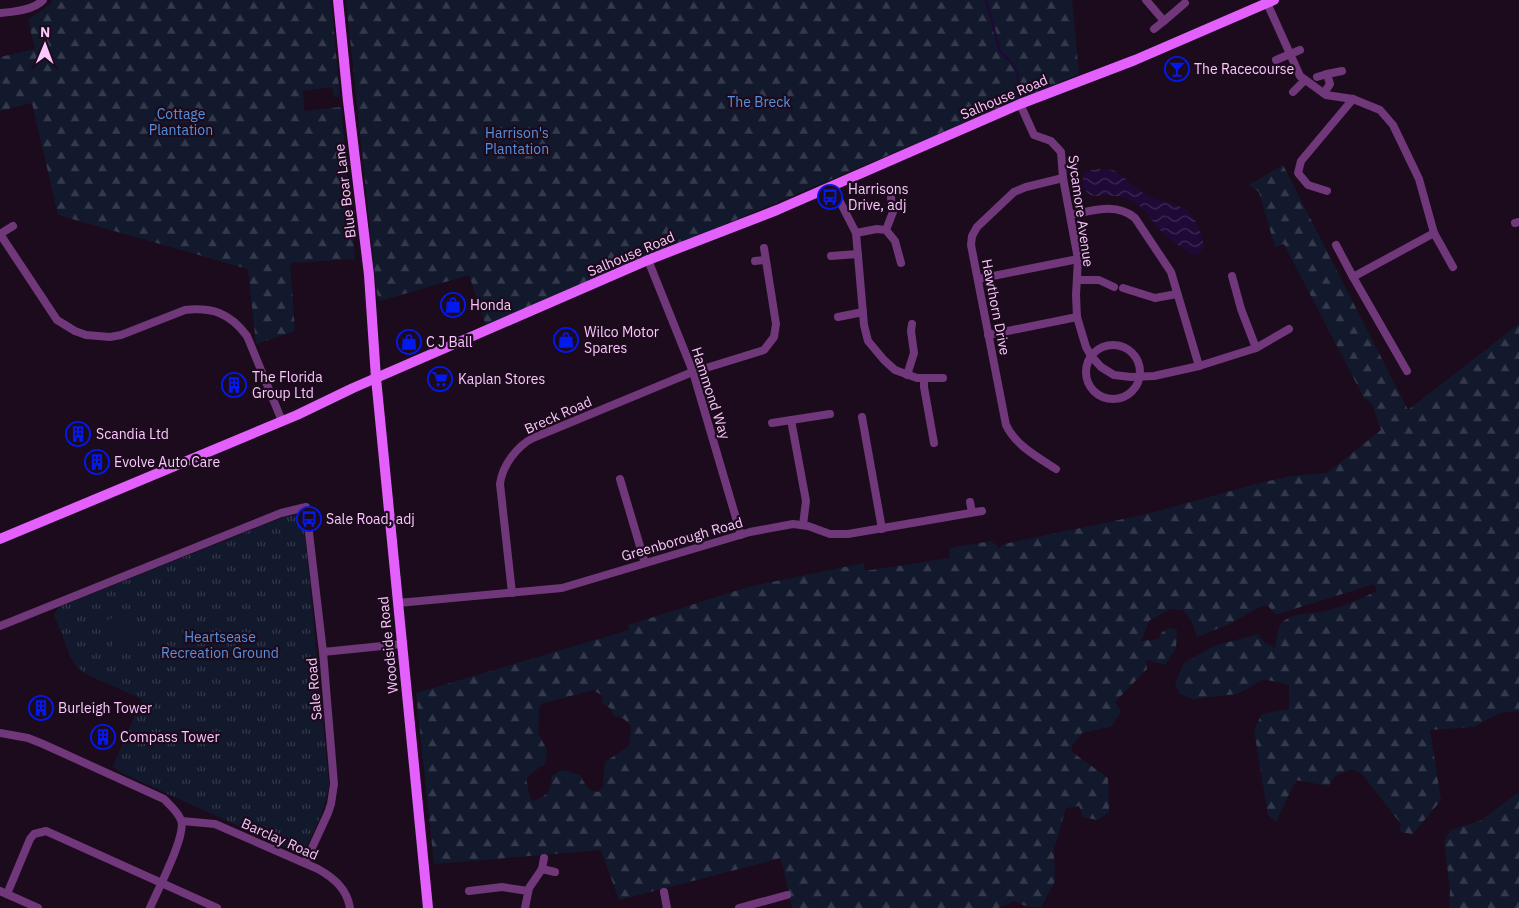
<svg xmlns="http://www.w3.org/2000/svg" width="1519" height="908" viewBox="0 0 1519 908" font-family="'IBM Plex Sans',sans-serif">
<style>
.forest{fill:url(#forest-firs);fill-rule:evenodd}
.park{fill:url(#park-tufts)}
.garden{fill:#12192d}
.water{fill:url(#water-waves)}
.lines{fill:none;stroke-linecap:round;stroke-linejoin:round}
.stream{stroke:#1e0937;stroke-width:2.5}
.street{stroke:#70377a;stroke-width:8}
.secondary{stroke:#e360fc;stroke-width:10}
.labels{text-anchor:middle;stroke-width:4.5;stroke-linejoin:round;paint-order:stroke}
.poi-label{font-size:14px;fill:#fac7fe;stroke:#1c0b1c;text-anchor:start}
.street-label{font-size:14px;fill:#fac7fe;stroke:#1c0b1c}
.park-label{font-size:14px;fill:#5690db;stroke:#1c0b1c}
</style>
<defs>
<pattern id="forest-firs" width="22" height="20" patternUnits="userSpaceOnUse" patternTransform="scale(1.25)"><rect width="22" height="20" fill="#12192d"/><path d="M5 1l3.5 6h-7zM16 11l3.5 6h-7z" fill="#35394c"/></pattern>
<pattern id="park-tufts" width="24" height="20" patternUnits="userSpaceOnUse" patternTransform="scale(1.25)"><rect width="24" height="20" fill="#12192d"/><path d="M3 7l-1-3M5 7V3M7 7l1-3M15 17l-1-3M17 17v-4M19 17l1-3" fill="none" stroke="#35394c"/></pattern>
<pattern id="water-waves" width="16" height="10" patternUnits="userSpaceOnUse" patternTransform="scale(1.25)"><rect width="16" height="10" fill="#1e0937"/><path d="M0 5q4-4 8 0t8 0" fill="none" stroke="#402b55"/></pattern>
</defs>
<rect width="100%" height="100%" fill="#1c0b1c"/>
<!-- forest -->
<g class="forest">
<polygon points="52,0 331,0 340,97 334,97 332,87 303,91 304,111 341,107 355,259 290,263 295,331 256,344 248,269 58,215 32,103 0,111 0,57 35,49 28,20 52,3"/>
<polygon points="346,0 1072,0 1079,74 486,326 469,275 380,301 377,294"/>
<path d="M 1283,165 L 1408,410 L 1519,324 L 1519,711 L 1499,713 L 1474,727 L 1430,730 L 1441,800 L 1413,834 L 1399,832 L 1401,824 L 1362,774 L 1352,769 L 1335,776 L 1329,786 L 1296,780 L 1276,822 L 1268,815 L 1254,730 L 1262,714 L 1289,709 L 1289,685 L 1264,679 L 1237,694 L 1193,699 L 1180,694 L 1175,684 L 1184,663 L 1214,646 L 1258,634 L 1264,642 L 1275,648 C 1277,640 1277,624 1285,620 C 1295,613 1308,614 1319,612 C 1339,609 1360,599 1377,591 L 1374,584 L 1278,614 L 1275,614 L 1268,606 L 1262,606 L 1229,624 L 1197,637 L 1191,620 L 1183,610 L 1170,609 L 1149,621 L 1141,641 L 1159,639 L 1161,633 L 1168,628 L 1177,630 L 1176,648 L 1165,665 L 1148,660 L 1146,661 L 1147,669 L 1115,702 L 1121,711 L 1112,726 L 1082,733 L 1072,746 L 1072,752 L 1108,778 L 1109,812 L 1097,820 L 1083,817 L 1079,806 L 1066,808 L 1054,849 L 1055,881 L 1041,907 C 1030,908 1024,906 1015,901 L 998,908 L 792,908 L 781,858 L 619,900 L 601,850 L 434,864 L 416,693 L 629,630 L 628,625 L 748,587 L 864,563 L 865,571 L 950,558 L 949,548 L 991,541 L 999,548 L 1004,544 L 1147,514 L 1256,484 L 1291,476 L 1327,473 L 1381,430 L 1372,404 L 1364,398 L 1284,244 L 1275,247 L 1259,192 L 1249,185 ZM 593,690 L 603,696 L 602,703 L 611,709 L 613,715 L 624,719 L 631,726 L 629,746 L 605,762 L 603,787 L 598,792 C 587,791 585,784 580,775 L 561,770 L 552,776 C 550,792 550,794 534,801 L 530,798 L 526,778 L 546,762 L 547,750 L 538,733 L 539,706 L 544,703 Z"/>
<polygon points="1519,792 1519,908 1449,908 1450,890 1444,841 1451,830 1482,820"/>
</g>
<!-- park -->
<path class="park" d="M 289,515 L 296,515 L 302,520 L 307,553 L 329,785 C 325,809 315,830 304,851 L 300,854 L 122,773 L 113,766 L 142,699 L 86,674 L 78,668 L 71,658 L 54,614 L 59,607 Z"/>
<!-- garden -->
<polygon class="garden" points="126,613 138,644 116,652 104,621"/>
<!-- water -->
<path class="water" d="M 1098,169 C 1104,169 1112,169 1117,172 C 1128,180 1136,190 1149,196 C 1162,202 1177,202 1189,212 C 1195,216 1204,240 1204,247 C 1202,249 1200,254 1196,255 C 1192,255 1188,252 1186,250 C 1176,244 1166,237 1158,228 C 1151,219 1145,208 1134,202 C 1117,192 1106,198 1089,195 L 1082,185 L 1084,173 L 1087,171 Z"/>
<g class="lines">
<!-- stream -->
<polyline class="stream" points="986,0 1000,51 1015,67 1023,98"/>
<!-- street -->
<g class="street">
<polyline points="1146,0 1164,21 1185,3"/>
<polyline points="1267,3 1300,76 1326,95 1353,99 1380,110 1393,125 1419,179 1434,233 1453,267"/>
<path d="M 0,13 C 13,12 34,10 43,0"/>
<polyline points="1154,29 1164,21"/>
<polyline points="1276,60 1300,50"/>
<polyline points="1327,74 1342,71"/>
<polyline points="1317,77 1327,74 1330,84 1324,93"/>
<polyline points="1293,92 1305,80"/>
<polyline points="1020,104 1034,135 1051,141 1061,152 1063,178 1078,259 1076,295 1077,317 1086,347 1091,356 1101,367 1114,375 1131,377 1154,376 1199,366 1256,348 1289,329"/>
<polyline points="832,186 856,233 864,325 868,341 884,360 895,370 917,378 943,378"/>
<polyline points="1327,191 1308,185 1298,173 1301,161 1353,99"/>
<path d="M 1070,215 C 1092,211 1116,202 1135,218 L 1171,272 L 1199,366"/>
<polyline points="1515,223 1519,222"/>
<polyline points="886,230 893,212 891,198"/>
<polyline points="856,233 877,229 886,230 895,241 901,263"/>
<path d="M 0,234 L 57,320 L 75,331 L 86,335 L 110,337 L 121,335 L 185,310 C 212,307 230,313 247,336 L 282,421"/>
<polyline points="0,234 13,226"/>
<polyline points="1336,245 1353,277 1434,233"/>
<polyline points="831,256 858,254"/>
<polyline points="648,260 693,372 741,535"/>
<polyline points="755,261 765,260"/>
<polyline points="1232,276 1241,309 1256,348"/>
<polyline points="1353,277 1407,371"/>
<polyline points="978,279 1078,259"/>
<polyline points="1077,280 1099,280 1114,287"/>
<polyline points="1123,288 1155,298 1177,294"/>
<polyline points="838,317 863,312"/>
<polyline points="988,335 1077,317"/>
<circle cx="1113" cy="372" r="27"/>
<polyline points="907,375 914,353 911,331 912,324"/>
<polyline points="924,379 924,387 934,443"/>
<polyline points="862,417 882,529"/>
<polyline points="791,420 806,501 803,525"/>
<polyline points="772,423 830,414"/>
<path d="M 1056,469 C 1038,457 1016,446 1006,425 L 971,245 L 972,236 L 977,227 L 1014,192 L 1026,187 L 1063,178"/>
<polyline points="620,479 645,563"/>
<polyline points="970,502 972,512"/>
<path d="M 512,593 L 500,484 C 502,466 517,446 533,438 L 690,373 L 764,350 L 774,337 L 776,324 L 764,248"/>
<polyline points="398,603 562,588 750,532 793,524 808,526 830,534 848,534 982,511"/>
<polyline points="0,626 281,513 306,507 323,652 334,784 331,804 328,813 305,863"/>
<polyline points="323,652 402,644"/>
<path d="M 0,733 L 28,738 L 43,744 L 164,799 C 170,805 178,812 181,820 C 187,835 157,891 150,908"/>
<path d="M 182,821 L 215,824 L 318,869 C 334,878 347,889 350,908"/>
<polyline points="542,869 555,872"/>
<polyline points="0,891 38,908"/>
<polyline points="469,891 502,887 528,891"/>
<polyline points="664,892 667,908"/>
<polyline points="7,894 30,839 34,834 46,831 217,908"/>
<polyline points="525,908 529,888 542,869 544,858"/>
<polyline points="739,908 787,895"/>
</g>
<!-- secondary -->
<g class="secondary">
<polyline points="338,0 348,101 369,275 376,378 428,908"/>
<polyline points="0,539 297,415 353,388 648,260 777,210 1020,104 1135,60 1274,0"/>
</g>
</g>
<!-- icons -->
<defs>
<symbol id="bar-ring" viewBox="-11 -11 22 22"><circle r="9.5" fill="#1c0b1c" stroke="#0419ed" stroke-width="1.5"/><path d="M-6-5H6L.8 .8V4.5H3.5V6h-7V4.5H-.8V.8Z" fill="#0419ed"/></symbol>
<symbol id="bus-ring" viewBox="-11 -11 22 22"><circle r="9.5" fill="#1c0b1c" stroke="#0419ed" stroke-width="1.5"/><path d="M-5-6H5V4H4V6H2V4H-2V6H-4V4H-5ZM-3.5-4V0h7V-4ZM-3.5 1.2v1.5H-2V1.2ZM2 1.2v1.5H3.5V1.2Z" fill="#0419ed"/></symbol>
<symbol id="shop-ring" viewBox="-11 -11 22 22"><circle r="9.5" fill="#1c0b1c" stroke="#0419ed" stroke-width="1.5"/><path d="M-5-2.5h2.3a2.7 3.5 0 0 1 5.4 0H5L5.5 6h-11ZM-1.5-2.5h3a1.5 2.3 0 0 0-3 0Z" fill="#0419ed"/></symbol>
<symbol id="supermarket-ring" viewBox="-11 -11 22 22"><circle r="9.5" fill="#1c0b1c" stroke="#0419ed" stroke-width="1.5"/><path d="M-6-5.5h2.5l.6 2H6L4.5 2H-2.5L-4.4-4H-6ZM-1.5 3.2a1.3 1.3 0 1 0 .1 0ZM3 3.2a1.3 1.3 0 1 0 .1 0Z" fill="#0419ed"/></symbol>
<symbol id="building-ring" viewBox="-11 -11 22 22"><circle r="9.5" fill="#1c0b1c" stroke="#0419ed" stroke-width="1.5"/><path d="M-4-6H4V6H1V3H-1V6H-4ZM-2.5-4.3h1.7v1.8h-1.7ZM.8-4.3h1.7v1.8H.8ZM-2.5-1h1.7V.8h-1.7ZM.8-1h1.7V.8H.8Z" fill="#0419ed"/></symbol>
</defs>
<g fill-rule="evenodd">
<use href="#bar-ring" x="1163" y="55" width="28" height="28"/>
<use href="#bus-ring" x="816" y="183" width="28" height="28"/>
<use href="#shop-ring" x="439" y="291" width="28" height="28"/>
<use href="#shop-ring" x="552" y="326" width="28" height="28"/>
<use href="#shop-ring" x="395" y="328" width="28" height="28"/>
<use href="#supermarket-ring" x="426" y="365" width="28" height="28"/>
<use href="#building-ring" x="220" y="371" width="28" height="28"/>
<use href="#building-ring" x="64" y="420" width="28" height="28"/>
<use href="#building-ring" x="83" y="448" width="28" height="28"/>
<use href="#bus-ring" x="295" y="505" width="28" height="28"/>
<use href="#building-ring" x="27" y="694" width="28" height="28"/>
<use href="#building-ring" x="89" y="723" width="28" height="28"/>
</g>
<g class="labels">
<!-- poi labels -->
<g class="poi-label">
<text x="1194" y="74">The Racecourse</text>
<text x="848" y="194">Harrisons<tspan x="848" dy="16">Drive, adj</tspan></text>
<text x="470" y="310">Honda</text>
<text x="584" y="337">Wilco Motor<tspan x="584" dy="16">Spares</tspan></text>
<text x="426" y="347">C J Ball</text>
<text x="252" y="382">The Florida<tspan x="252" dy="16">Group Ltd</tspan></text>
<text x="458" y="384">Kaplan Stores</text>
<text x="96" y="439">Scandia Ltd</text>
<text x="114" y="467">Evolve Auto Care</text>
<text x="326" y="524">Sale Road, adj</text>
<text x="58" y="713">Burleigh Tower</text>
<text x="120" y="742">Compass Tower</text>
</g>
<!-- street labels -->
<g class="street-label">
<text transform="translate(1004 97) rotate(-23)" y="5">Salhouse Road</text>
<text transform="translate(345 191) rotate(-97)" y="5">Blue Boar Lane</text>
<text transform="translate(1081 211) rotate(82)" y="5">Sycamore Avenue</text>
<text transform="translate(631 254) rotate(-23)" y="5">Salhouse Road</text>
<text transform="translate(996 307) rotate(79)" y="5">Hawthorn Drive</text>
<text transform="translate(711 393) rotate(72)" y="5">Hammond Way</text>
<text transform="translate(558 415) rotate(-24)" y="5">Breck Road</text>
<text transform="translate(682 539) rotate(-16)" y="5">Greenborough Road</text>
<text transform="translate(388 645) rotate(-96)" y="5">Woodside Road</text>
<text transform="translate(314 689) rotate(-95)" y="5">Sale Road</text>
<text transform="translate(280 839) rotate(24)" y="5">Barclay Road</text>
</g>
<!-- park labels -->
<g class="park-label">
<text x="759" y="107">The Breck</text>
<text x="181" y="119">Cottage<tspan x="181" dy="16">Plantation</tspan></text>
<text x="517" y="138">Harrison's<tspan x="517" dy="16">Plantation</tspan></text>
<text x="220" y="642">Heartsease<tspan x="220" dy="16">Recreation Ground</tspan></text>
</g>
</g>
<!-- north arrow -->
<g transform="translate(45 45) rotate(1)" stroke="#1c0b1c" stroke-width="4" paint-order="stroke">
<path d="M0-4L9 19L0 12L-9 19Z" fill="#fac7fe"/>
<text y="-8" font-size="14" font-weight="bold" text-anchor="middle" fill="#fac7fe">N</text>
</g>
</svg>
